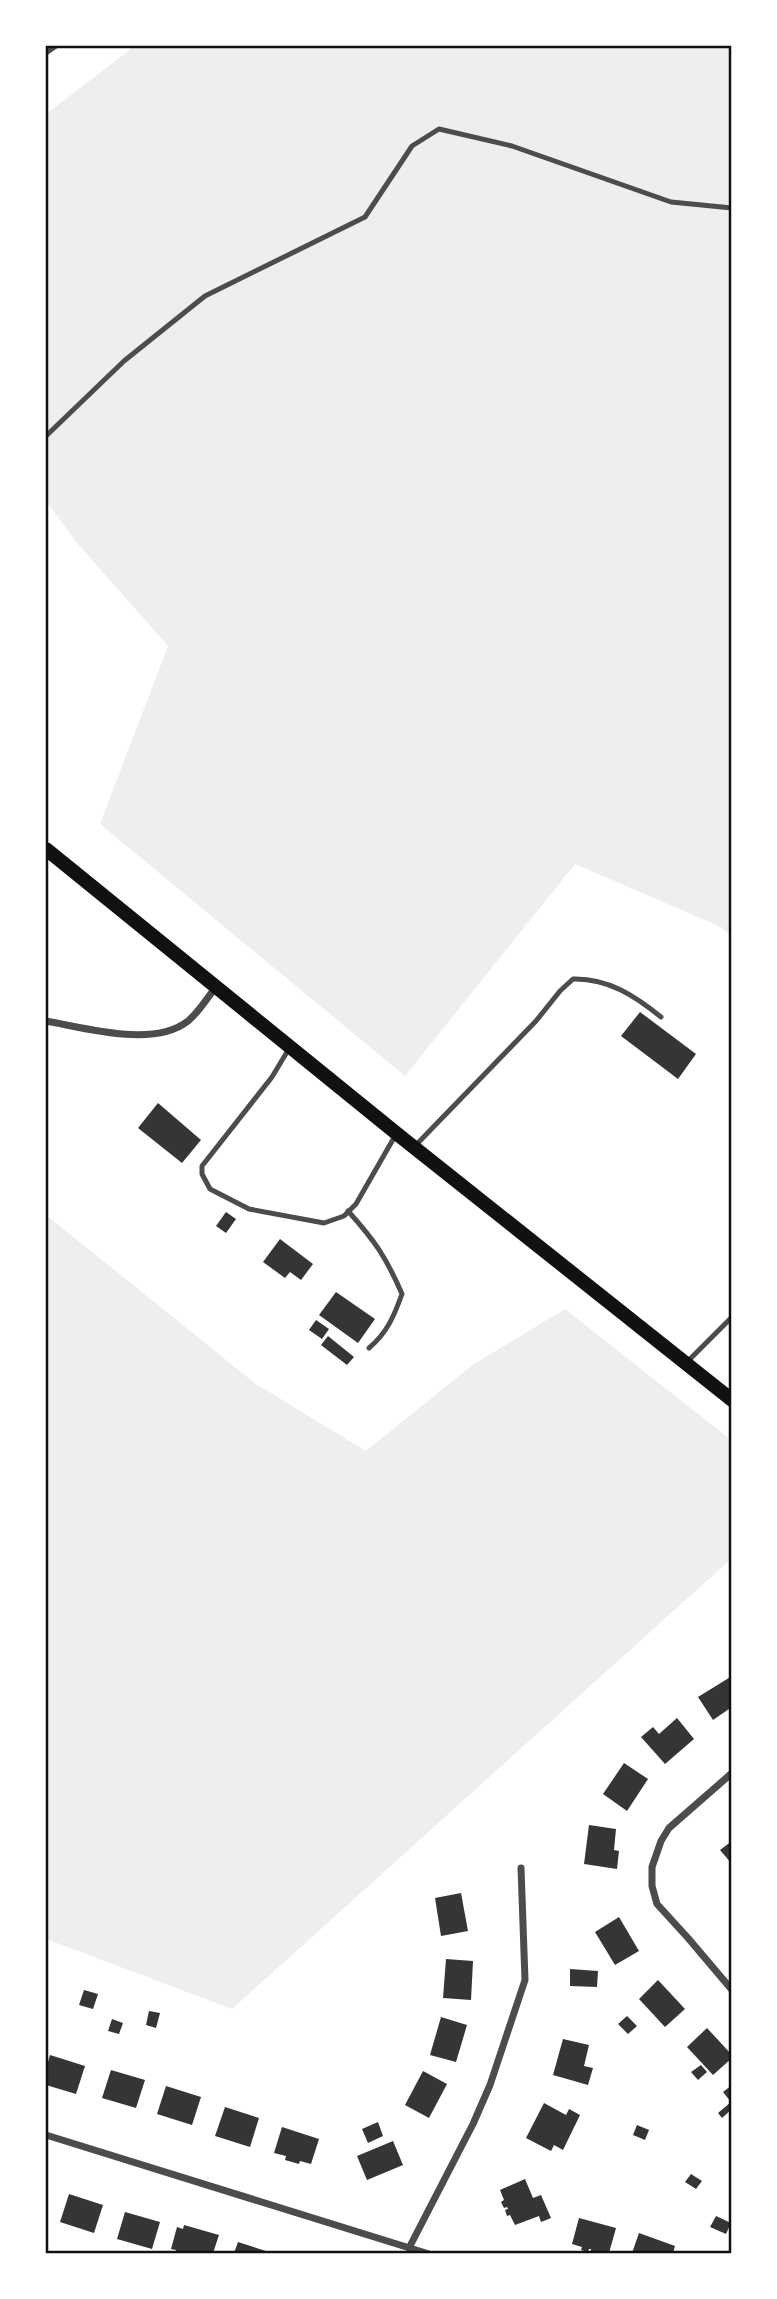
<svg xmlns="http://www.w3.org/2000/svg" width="777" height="2299" viewBox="0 0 777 2299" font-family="'Open Sans',sans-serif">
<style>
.green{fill:#eee}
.building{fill:#353535}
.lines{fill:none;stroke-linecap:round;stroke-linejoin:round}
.service{stroke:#4c4c4c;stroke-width:5}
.minor{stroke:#4c4c4c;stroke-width:7}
.secondary{stroke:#111;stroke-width:14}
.neatline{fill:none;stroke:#111;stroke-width:2.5}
</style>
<rect width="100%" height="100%" fill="#fff"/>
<!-- green -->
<g class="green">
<polygon points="135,46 731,46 731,936 721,927 575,864 405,1076 100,824 168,646 78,544 46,501 46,114"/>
<polygon points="46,1215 256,1384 366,1451 474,1364 565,1309 731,1440 731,1559 232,2009 46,1939"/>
</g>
<!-- building -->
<g class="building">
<polygon points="640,1012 696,1054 678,1079 621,1036"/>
<polygon points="158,1103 201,1140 182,1163 138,1128"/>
<polygon points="226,1212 236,1219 226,1233 216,1226"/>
<polygon points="280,1239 313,1264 301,1280 290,1272 285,1278 263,1262"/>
<polygon points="336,1292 375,1319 358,1343 319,1315"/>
<polygon points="316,1320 329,1329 322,1339 309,1330"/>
<polygon points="328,1336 354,1357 347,1365 321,1345"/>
<polygon points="732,1676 732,1713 729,1709 713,1720 698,1697"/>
<polygon points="677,1718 694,1739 665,1764 641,1737 653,1727 659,1734"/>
<polygon points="624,1763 648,1779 627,1811 603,1794"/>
<polygon points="589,1825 616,1829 614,1850 619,1851 617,1869 584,1864"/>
<polygon points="732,1841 732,1864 720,1850"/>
<polygon points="461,1893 468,1931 441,1936 435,1898"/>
<polygon points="619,1917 639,1951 615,1965 595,1932"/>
<polygon points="446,1959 473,1961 471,2000 443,1998"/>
<polygon points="570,1969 598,1971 597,1987 570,1986"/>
<polygon points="658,1980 685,2009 665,2027 639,1999"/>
<polygon points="84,1990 98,1994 93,2009 79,2005"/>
<polygon points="149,2011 160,2013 156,2028 146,2025"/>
<polygon points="627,2016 637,2026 628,2034 618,2024"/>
<polygon points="441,2017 467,2025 456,2062 430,2055"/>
<polygon points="112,2019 123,2023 119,2034 108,2031"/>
<polygon points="707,2028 732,2055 732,2058 713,2075 687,2047"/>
<polygon points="563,2039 589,2045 584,2066 593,2068 588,2085 553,2075"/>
<polygon points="50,2055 85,2066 76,2094 46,2085 46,2069"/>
<polygon points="701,2065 707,2072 698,2080 691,2072"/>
<polygon points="111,2070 145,2080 136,2108 102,2098"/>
<polygon points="423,2071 447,2084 429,2118 405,2105"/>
<polygon points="732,2085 732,2109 722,2118 718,2113 731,2102 723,2092"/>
<polygon points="166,2086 201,2097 192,2125 157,2114"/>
<polygon points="544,2103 566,2115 569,2109 580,2115 563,2150 554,2145 551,2151 526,2138"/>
<polygon points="225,2107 259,2118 250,2147 215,2136"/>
<polygon points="378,2122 383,2136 368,2143 362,2129"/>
<polygon points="637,2125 649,2130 645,2140 633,2135"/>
<polygon points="282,2127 319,2139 311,2164 300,2161 299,2164 285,2160 286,2156 274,2153"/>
<polygon points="393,2141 403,2165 367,2180 357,2156"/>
<polygon points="691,2174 702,2181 696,2189 685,2182"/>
<polygon points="525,2179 533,2198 541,2195 551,2218 541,2222 539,2216 515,2225 510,2215 507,2216 505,2210 508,2209 507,2207 504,2208 501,2202 504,2200 500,2190"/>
<polygon points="69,2194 103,2205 94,2233 60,2222"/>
<polygon points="125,2212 160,2222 152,2249 117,2239"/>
<polygon points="716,2216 731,2223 726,2234 710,2227"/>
<polygon points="579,2218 616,2228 609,2253 590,2253 591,2249 589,2249 588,2252 581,2250 582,2247 572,2244"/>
<polygon points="184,2225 219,2235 213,2253 175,2253 176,2250 171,2249 177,2227 183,2229"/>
<polygon points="639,2233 675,2246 673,2253 632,2253"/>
<polygon points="238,2242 272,2253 234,2253"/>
</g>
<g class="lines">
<!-- service -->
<g class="service">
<polyline points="46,53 56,46"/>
<polyline points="46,436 124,361 205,296 365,217 412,146 439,129 512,146 671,202 732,208"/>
<polyline points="290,1047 272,1077 202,1166 202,1174 210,1189 249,1209 324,1223 344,1216 356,1204 395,1136"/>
<path d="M 414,1147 L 536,1021 L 560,991 L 573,979 C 608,978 635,996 661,1017"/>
<path d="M 348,1211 C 375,1241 386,1257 402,1294 C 394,1316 387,1333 369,1348"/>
<polyline points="688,1361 732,1317"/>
</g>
<!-- minor -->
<g class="minor">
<path d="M 46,1021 C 86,1028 154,1048 188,1021 C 199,1012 207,998 216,987"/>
<polyline points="732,1773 669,1828 661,1841 652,1867 652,1886 657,1904 688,1938 732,1990"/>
<polyline points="46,2135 429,2254"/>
<polyline points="409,2248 473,2124 490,2085 525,1980 521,1868"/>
</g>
<!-- secondary -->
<polyline class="secondary" points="46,849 401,1137 732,1400"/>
</g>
<!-- border -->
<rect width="777" height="2299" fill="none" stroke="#ffffff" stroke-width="94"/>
<rect x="47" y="47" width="683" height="2205" class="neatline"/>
</svg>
